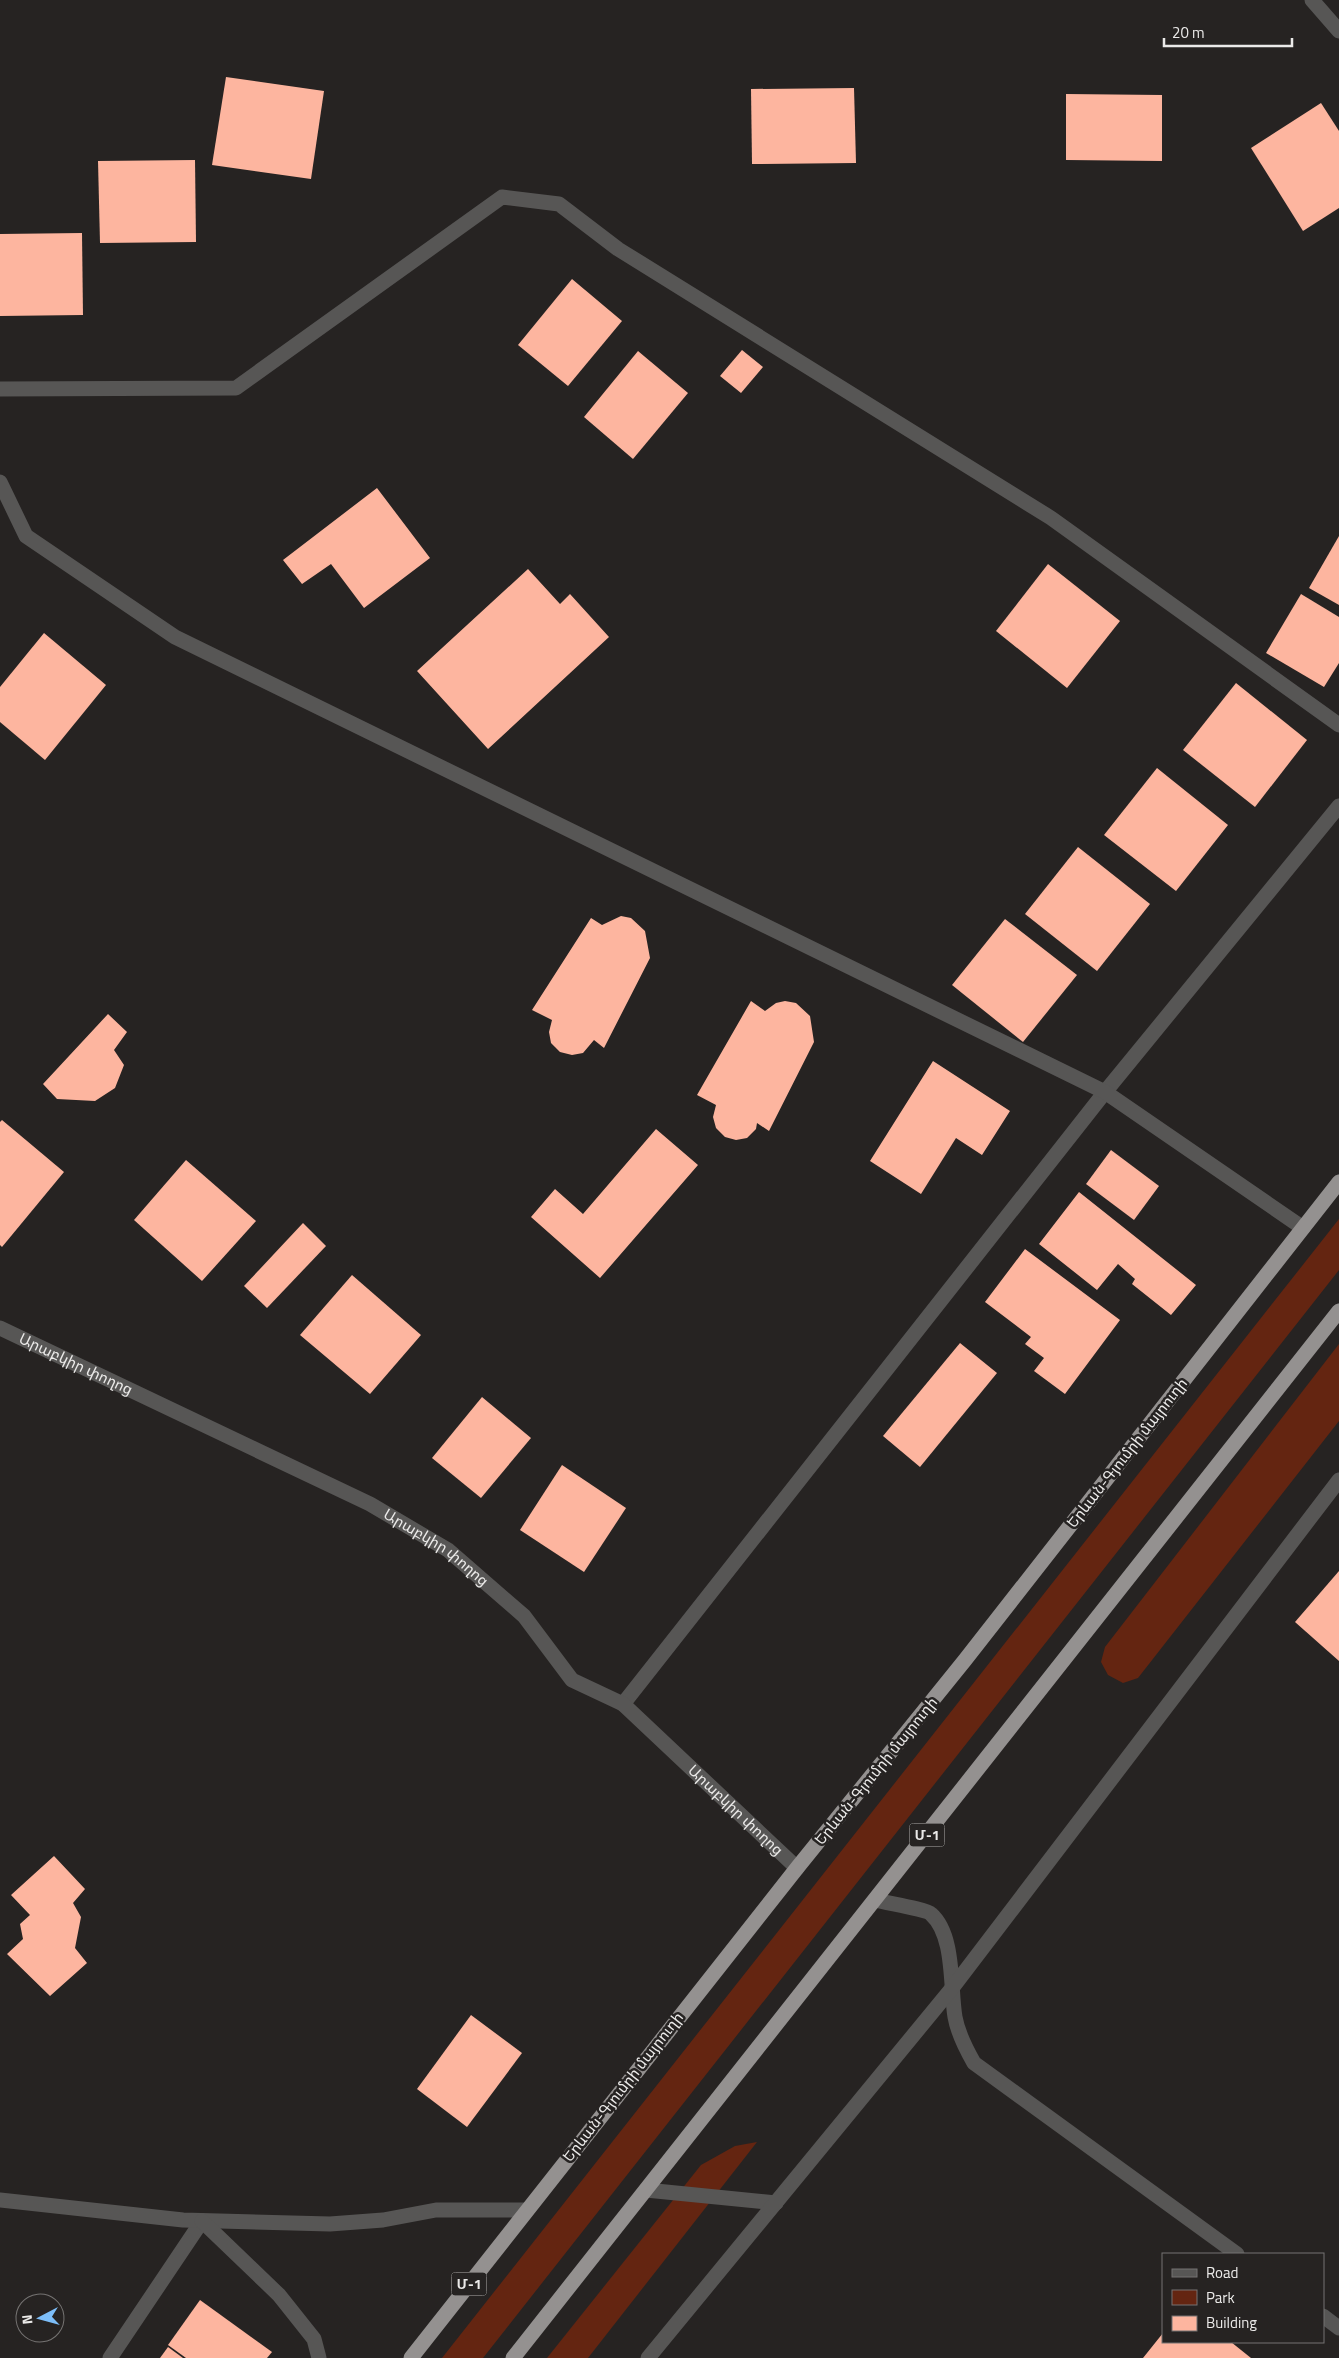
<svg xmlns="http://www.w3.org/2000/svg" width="1339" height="2358" viewBox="0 0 1339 2358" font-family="'Titillium Web','Noto Sans Armenian',sans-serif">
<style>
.green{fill:#642511}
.building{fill:#fdb59f}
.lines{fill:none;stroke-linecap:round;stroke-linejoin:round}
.service{stroke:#575655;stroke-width:15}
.minor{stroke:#575655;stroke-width:15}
.tertiary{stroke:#575655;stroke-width:15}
.trunk{stroke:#949190;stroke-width:15}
.labels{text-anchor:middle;stroke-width:5;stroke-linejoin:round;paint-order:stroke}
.shield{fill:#262322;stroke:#b0aead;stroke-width:1}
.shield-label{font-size:14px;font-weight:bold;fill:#ebeae9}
.street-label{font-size:15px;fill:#ebeae9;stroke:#262322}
</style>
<rect width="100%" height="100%" fill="#262322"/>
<!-- green -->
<g class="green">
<polygon points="1339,1219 1339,1270 483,2358 442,2358"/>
<polygon points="1339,1344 1339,1421 1138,1678 1123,1683 1108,1675 1101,1662 1105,1647"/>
<polygon points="757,2142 588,2358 547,2358 701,2165 735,2146"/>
</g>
<!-- building -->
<g class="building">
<polygon points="226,77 324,91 311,179 212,165"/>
<polygon points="854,88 856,163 752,164 751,89"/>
<polygon points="1066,94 1162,95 1162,161 1066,160"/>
<polygon points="1321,103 1339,131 1339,208 1303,231 1251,148"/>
<polygon points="195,160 196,242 100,243 98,161"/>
<polygon points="82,233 83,315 0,316 0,234"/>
<polygon points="572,279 622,321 568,386 518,345"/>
<polygon points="742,350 763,367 741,393 720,376"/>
<polygon points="638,351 688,393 633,459 584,417"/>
<polygon points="377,488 430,558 364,608 331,564 302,584 283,560"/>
<polygon points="1339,536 1339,605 1309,588"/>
<polygon points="1048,564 1120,621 1067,688 996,631"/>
<polygon points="528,569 560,604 570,594 609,637 488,749 417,671"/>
<polygon points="1301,594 1339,617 1339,663 1324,687 1266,653"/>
<polygon points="44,633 106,685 45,760 0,722 0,687"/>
<polygon points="1236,683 1307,740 1255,807 1183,750"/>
<polygon points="1157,768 1228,825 1176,891 1104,835"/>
<polygon points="1078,847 1150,904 1097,971 1025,914"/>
<polygon points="621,916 631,918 645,931 650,958 604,1048 594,1040 583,1053 572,1055 560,1052 551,1043 549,1032 552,1020 532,1010 591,918 602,925"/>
<polygon points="1005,919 1077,975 1023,1042 952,985"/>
<polygon points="751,1001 765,1011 776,1003 785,1001 796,1003 810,1016 814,1042 769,1131 757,1123 756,1129 747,1138 736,1140 725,1137 716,1128 713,1117 716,1105 697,1095"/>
<polygon points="108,1014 127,1032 114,1050 124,1065 115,1088 95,1101 57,1099 43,1084"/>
<polygon points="933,1061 1010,1111 982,1155 956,1138 921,1194 870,1161"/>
<polygon points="2,1120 64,1172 2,1247 0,1245 0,1122"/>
<polygon points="656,1129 698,1165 600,1278 531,1217 555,1189 583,1214"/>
<polygon points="1111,1150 1159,1186 1134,1220 1086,1184"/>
<polygon points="186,1160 256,1221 202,1281 134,1220"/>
<polygon points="1079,1192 1196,1285 1171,1315 1132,1284 1135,1279 1118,1264 1097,1290 1039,1244"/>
<polygon points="303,1223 326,1246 267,1308 244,1286"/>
<polygon points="1025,1249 1120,1320 1065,1394 1034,1371 1044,1358 1025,1344 1031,1337 985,1302"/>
<polygon points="352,1275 421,1335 370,1394 300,1335"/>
<polygon points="960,1343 997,1373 920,1467 883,1436"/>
<polygon points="482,1397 531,1438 481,1498 432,1458"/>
<polygon points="562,1465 626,1508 584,1572 520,1530"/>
<polygon points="1339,1571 1339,1661 1295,1622"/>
<polygon points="54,1856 85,1889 73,1903 81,1917 75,1948 87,1963 50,1996 7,1954 23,1939 20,1924 30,1915 11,1895"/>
<polygon points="471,2015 522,2053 467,2127 417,2089"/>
<polygon points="200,2300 272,2352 267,2358 186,2358 168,2345"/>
<polygon points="1163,2333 1163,2342 1231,2342 1251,2358 1143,2358"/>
<polygon points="168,2347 183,2358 160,2358"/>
</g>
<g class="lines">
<!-- service -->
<g class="service">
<polyline points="623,1704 1105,1092 1339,806"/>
<path d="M 876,1900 C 886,1903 926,1909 931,1914 C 955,1935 950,1988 955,2017 C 958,2034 966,2049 974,2063 L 1237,2254"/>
<polyline points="646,2190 776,2203"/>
<polyline points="1323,2316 1339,2328"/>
<polyline points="648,2358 953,1987 1339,1480"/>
</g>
<!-- minor -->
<g class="minor">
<polyline points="1312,0 1339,31"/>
<polyline points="0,389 236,388 502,197 559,204 618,249 1051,518 1339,725"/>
<polyline points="0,482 26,536 175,637 1105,1092 1303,1228"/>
<path id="s1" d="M 0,1328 L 370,1504 L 448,1550 L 524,1616 L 572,1680 L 623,1704 L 797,1868"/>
<polyline points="110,2358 202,2221"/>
</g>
<!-- tertiary -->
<g class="tertiary">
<polyline points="0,2200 183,2220 330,2224 383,2220 436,2210 526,2210"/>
<polyline points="202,2221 279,2295 314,2339 319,2358"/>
</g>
<!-- trunk -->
<g class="trunk">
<polyline points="411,2358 797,1868 965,1660 1339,1182"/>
<polyline points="513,2358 1339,1311"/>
</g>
</g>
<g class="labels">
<!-- shield labels -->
<g class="shield">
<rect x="909.5" y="1823.5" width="35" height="23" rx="4"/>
<rect x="451.5" y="2272.5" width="35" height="23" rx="4"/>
</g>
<g class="shield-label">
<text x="927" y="1840">Մ-1</text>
<text x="469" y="2289">Մ-1</text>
</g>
<!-- street labels -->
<g class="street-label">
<text dy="5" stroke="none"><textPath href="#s1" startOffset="84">Արաբկիր փողոց</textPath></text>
<text transform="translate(1127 1453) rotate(-52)" y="5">Երևան-Գյումրի մայրուղի</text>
<text dy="5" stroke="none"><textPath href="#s1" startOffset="489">Արաբկիր փողոց</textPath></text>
<text transform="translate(876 1771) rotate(-51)" y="5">Երևան-Գյումրի մայրուղի</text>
<text dy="5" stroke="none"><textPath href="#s1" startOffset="892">Արաբկիր փողոց</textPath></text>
<text transform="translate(623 2087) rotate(-52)" y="5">Երևան-Գյումրի մայրուղի</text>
</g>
</g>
<!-- legend -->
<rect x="1162" y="2253" width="162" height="90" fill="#262322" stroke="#757372"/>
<rect x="1172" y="2269" width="25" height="8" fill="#575655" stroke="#757372"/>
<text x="1206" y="2278" font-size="15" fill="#ebeae9">Road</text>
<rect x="1172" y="2290" width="25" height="15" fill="#642511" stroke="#757372"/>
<text x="1206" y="2303" font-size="15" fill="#ebeae9">Park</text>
<rect x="1172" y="2316" width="25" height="15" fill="#fdb59f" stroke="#757372"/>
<text x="1206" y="2328" font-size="15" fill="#ebeae9">Building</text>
<!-- north arrow -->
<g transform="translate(40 2318) rotate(264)"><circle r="24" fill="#262322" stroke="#757372"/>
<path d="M0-4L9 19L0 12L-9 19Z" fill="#7dbef9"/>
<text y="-8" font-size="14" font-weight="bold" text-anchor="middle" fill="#ebeae9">N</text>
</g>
<!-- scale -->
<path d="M1164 38v8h128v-8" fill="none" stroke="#ebeae9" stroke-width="2.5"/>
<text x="1172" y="38" font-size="15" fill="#ebeae9" stroke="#262322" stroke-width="4" paint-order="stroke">20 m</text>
</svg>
